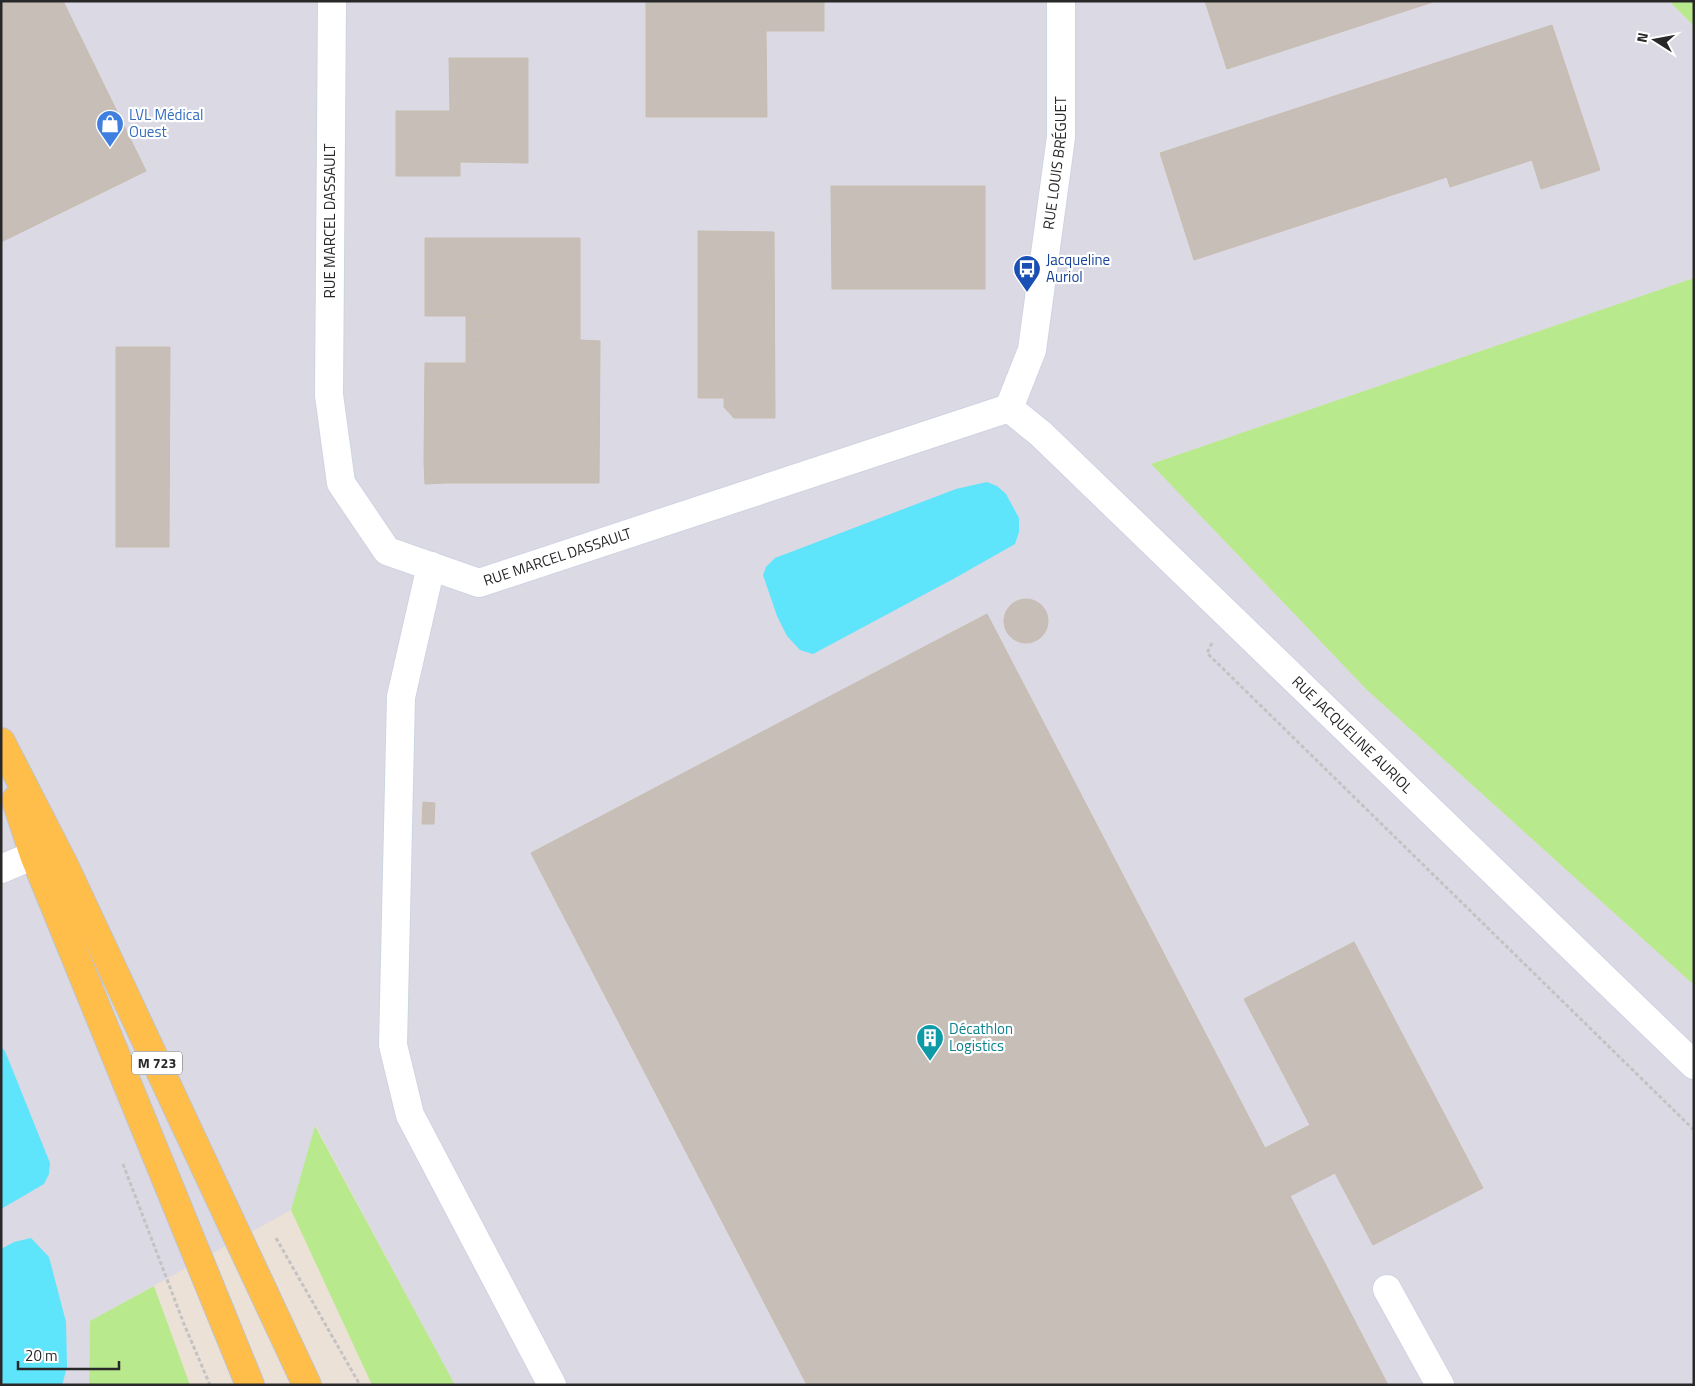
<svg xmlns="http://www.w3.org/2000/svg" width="1695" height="1386" viewBox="0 0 1695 1386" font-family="'Titillium Web',sans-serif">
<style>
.industrial{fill:#dbd9e3}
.green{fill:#b8e98d}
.water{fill:#5ee4fb}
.building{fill:#c7beb7;stroke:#c7bdb1}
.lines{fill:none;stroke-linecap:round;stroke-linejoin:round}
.minor-casing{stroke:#cdd4e3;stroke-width:30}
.major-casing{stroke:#c3c3c3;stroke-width:30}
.path{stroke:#c3c3c3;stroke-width:3;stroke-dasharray:4 2.5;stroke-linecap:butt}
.minor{stroke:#fff;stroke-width:28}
.major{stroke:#ffbe4a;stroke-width:28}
.labels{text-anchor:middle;stroke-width:4.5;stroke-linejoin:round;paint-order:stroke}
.shield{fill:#fff;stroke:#686868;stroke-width:1}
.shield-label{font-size:14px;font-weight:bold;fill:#282828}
.shop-label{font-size:15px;fill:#366cbe;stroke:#fff;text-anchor:start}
.street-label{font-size:15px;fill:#282828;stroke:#fff}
.transit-label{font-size:15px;fill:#164399;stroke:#fff;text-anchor:start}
.culture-label{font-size:15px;fill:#0d838f;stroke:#fff;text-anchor:start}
</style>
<rect width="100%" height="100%" fill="#ece1d7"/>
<!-- industrial -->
<polygon class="industrial" points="1,1 1669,1 1694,26 1694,278 1151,464 1367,690 1694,985 1694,1385 455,1385 316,1126 291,1210 90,1321 89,1385 1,1385"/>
<!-- green -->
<g class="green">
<polygon points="1669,1 1694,1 1694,26"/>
<polygon points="1694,278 1694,985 1367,690 1151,464"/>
<polygon points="315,1126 455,1385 372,1385 291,1210"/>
<polygon points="154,1286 190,1385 89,1385 90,1321"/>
</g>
<!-- water -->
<g class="water">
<polygon points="987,482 997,486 1006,494 1019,518 1019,532 1015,544 955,578 813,654 800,650 787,636 777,616 763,575 766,567 775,558 956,489"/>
<polygon points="1,1047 5,1051 50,1163 49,1174 44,1184 1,1209"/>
<polygon points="31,1238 49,1257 66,1322 67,1367 62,1385 4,1385 1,1379 1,1249 14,1242"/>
</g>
<!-- building -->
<g class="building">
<polygon points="1,1 63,1 146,171 1,242"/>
<polygon points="646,1 824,1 824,31 766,31 767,117 646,117"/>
<polygon points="1205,1 1436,1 1227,69"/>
<polygon points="1552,25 1600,170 1541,189 1532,160 1450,187 1447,177 1194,260 1160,153"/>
<polygon points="449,58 528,58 528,163 460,162 460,176 396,176 396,111 450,111"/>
<polygon points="831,186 985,186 985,289 832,289"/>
<polygon points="698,231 774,232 775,418 734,418 724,407 724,398 698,398"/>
<polygon points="425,238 580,238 580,340 600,341 599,483 446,483 424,461 425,363 466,363 466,340 497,341 498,316 425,316"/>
<polygon points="466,316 498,316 497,341 466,340"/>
<polygon points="116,347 170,347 169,547 116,547"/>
<polygon points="424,461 446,483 425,484"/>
<circle cx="1026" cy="621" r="22"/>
<polygon points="987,614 1265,1148 1310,1125 1244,999 1354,942 1483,1188 1373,1245 1335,1173 1290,1196 1388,1385 807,1385 531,853"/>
<polygon points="423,802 435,803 434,824 422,824"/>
</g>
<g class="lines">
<defs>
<g id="minor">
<path id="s1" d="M 332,1 L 329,395 L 341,483 L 387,551 L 479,583 L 1009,408"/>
<path id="s2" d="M 1009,408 L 1041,434 L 1694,1065"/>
<path id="s3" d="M 1009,408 L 1032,350 L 1061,137 L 1061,1"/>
<polyline points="431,566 401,697 393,1045 410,1115 552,1385"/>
<polyline points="1,869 34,855"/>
<polyline points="1387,1289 1440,1385"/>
</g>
<g id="major">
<polyline points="1,742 64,865 307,1385"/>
<polyline points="16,800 34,855 250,1385"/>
</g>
</defs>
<!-- minor casing -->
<use href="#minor" class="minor-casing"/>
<!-- major casing -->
<use href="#major" class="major-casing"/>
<!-- path -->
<g class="path">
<polyline points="1212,643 1207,653 1694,1130"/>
<polyline points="123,1164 184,1324 210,1385"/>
<polyline points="276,1238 360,1385"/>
</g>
<!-- minor -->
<use href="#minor" class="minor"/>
<!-- major -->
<use href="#major" class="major"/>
</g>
<!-- icons -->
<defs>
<symbol id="shop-pin" viewBox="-11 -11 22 30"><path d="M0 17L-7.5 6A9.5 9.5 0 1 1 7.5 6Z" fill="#3f7fe0" stroke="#fff"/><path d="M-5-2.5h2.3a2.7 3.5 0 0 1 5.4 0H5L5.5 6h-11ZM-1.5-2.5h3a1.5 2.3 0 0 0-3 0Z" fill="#fff"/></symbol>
<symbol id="bus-pin" viewBox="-11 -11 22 30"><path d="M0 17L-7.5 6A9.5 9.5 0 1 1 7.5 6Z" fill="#1a4fb4" stroke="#fff"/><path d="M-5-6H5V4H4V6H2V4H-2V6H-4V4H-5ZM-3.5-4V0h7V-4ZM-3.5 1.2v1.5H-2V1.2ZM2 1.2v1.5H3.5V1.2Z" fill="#fff"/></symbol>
<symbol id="building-pin" viewBox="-11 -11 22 30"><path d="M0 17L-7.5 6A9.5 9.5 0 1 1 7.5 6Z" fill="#0f9aa8" stroke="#fff"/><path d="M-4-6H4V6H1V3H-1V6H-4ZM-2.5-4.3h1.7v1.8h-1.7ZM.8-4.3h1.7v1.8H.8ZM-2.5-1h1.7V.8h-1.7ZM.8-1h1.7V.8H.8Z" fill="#fff"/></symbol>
</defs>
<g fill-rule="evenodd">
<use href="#shop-pin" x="94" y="108" width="32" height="43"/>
<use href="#bus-pin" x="1011" y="253" width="32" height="43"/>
<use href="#building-pin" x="914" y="1022" width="32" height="43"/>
</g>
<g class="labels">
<!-- shield labels -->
<rect class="shield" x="132" y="1051.5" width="50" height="23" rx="4"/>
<g class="shield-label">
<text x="157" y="1068">M 723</text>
</g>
<!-- shop labels -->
<g class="shop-label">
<text x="129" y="120">LVL Médical<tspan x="129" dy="17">Ouest</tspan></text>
</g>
<!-- street labels -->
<g class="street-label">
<text dy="5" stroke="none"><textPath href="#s3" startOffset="251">RUE LOUIS BRÉGUET</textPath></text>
<text transform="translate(330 221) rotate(-90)" y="5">RUE MARCEL DASSAULT</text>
<text dy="5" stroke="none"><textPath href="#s1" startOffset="745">RUE MARCEL DASSAULT</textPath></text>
<text dy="5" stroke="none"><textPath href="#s2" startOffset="474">RUE JACQUELINE AURIOL</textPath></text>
</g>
<!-- transit labels -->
<g class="transit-label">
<text x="1046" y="265">Jacqueline<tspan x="1046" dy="17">Auriol</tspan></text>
</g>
<!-- culture labels -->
<g class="culture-label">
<text x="949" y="1034">Décathlon<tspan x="949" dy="17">Logistics</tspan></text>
</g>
</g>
<!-- border -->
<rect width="1695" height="1386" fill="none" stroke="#282828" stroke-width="5"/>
<!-- north arrow -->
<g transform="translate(1655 40) rotate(281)" stroke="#ffffff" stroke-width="4" paint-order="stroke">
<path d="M0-4L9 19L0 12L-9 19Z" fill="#282828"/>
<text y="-8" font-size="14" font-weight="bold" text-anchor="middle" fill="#282828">N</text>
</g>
<!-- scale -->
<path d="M18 1361v8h101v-8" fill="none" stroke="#282828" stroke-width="2.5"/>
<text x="25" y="1361" font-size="15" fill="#282828" stroke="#ffffff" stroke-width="4" paint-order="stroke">20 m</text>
</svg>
